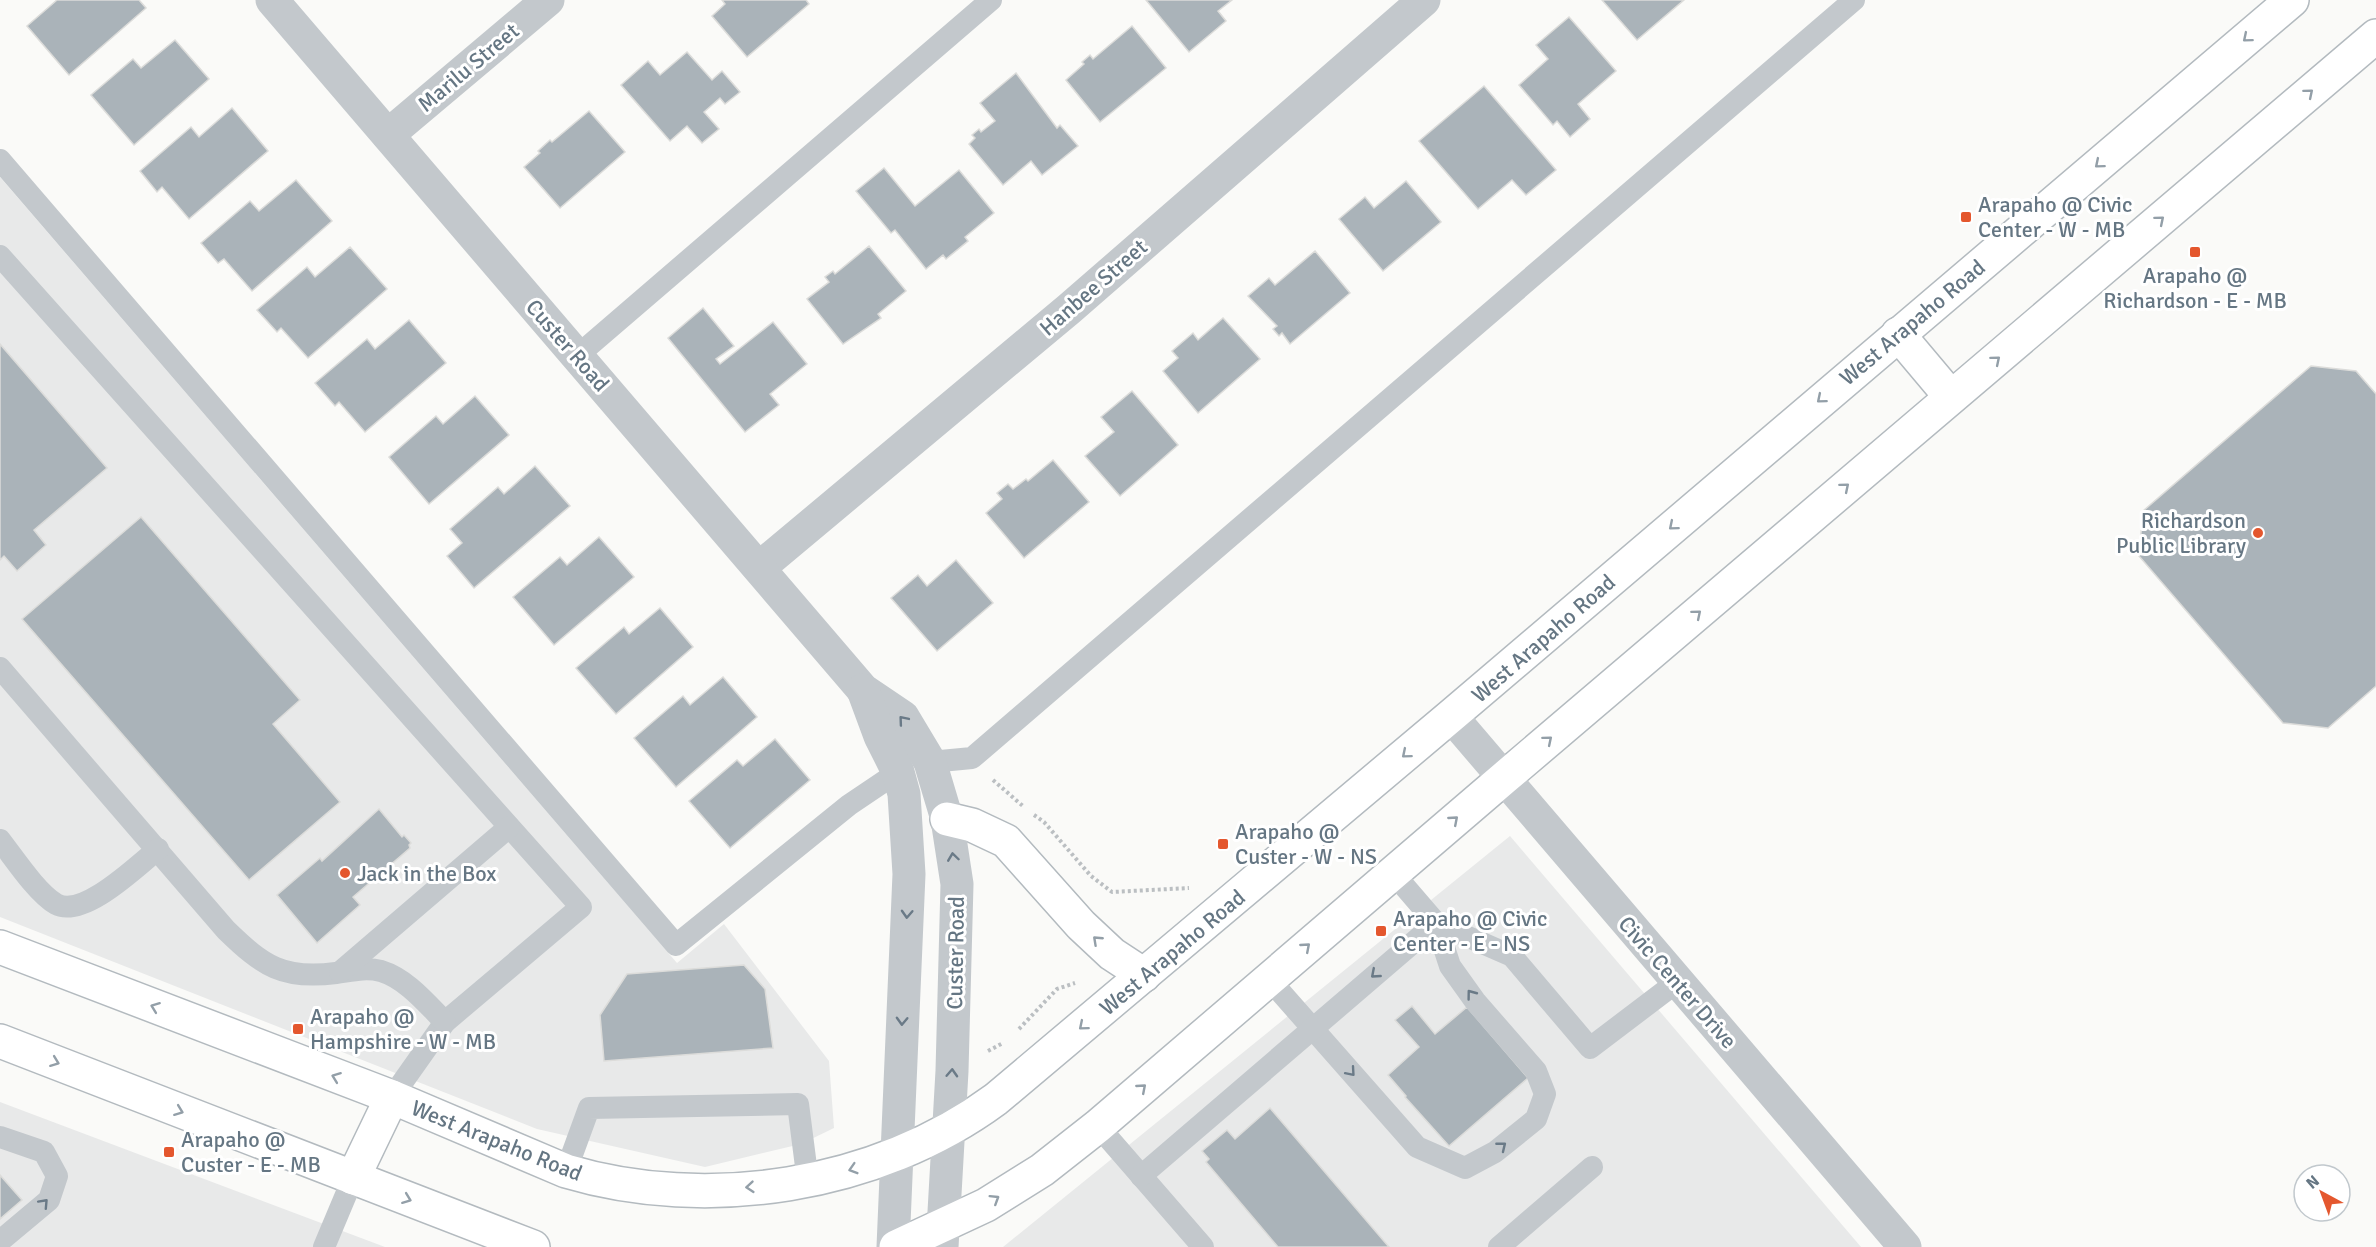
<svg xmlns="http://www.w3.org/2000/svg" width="2376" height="1247" viewBox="0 0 2376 1247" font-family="Signika,sans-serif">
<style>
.built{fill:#e8e9e9}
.building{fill:#aab3b9;stroke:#dcdcda;stroke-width:1.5}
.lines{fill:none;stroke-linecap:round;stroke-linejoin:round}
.secondary-casing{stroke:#b3babf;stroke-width:36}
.path{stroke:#bbbfc2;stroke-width:4;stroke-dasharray:3 3;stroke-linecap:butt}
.service{stroke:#c3c8cc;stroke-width:22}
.minor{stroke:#c3c8cc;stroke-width:33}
.tertiary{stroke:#c3c8cc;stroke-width:33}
.secondary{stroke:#fff;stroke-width:33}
.oneway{stroke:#939fa8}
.oneway2{stroke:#6a7a87}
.poi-dot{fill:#e4572e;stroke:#fff;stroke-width:2}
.labels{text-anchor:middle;stroke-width:6;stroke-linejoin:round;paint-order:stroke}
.street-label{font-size:22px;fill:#657683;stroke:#fff}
.poi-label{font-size:22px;fill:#657683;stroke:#fff;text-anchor:start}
</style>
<rect width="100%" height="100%" fill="#fafaf8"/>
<!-- built -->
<g class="built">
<polygon points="0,177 677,963 724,924 829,1061 834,1128 801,1144 705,1167 537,1129 0,917"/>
<polygon points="1510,836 1861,1247 1003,1247"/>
<polygon points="0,1102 385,1247 0,1247"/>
</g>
<!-- building -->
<g class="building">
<polygon points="57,0 139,0 146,8 69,75 27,26"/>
<polygon points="722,0 806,0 809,4 747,57 712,16 725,4"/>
<polygon points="1146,0 1232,0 1218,11 1226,21 1189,52"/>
<polygon points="1602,0 1684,0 1637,40"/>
<polygon points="1569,17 1616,71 1578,104 1590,119 1570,137 1557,121 1553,125 1519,85 1548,59 1536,45"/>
<polygon points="1132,26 1166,68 1100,122 1066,80 1084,64 1082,62 1090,55 1093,59"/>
<polygon points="175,40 209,79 134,145 91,95 133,59 141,68"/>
<polygon points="687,52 712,80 722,71 740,92 725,104 720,98 704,112 719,129 702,143 687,126 670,141 621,85 648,61 660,75"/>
<polygon points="1016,73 1057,128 1060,125 1078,146 1042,175 1031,161 1003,185 969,144 975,138 972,135 979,129 981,132 995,121 980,103"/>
<polygon points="1484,86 1556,170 1526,195 1512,180 1478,209 1419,141"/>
<polygon points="232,108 268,151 189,219 162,187 157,192 140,171 191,127 199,137"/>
<polygon points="589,111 625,152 560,208 524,167 540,153 538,151 550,140 552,142"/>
<polygon points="884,168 915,206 959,170 994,213 965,237 968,241 946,259 943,255 926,269 895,230 891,233 856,191"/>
<polygon points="296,180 332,221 252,291 224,259 218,263 201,243 250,201 259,211"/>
<polygon points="1406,181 1441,222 1383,271 1339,219 1365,197 1374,208"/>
<polygon points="869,246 906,291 878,314 881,318 843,344 807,299 829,282 825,277 833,271 835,274"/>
<polygon points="350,247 387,289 308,358 281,328 277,332 257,310 307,267 315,277"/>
<polygon points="1315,251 1350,293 1290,344 1282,333 1279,336 1273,329 1277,326 1248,296 1269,278 1275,285"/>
<polygon points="703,308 734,346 716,359 720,364 773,322 807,364 770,394 779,405 745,432 668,338"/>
<polygon points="1223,318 1260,359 1198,413 1163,371 1178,358 1172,351 1193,333 1198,340"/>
<polygon points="409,320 446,363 365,432 339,402 335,406 315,383 367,339 375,349"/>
<polygon points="0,344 107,468 34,530 46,545 17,571 4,556 0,560"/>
<polygon points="2311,366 2356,371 2376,394 2376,686 2328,728 2283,723 2139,556 2143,511"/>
<polygon points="1132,391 1178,445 1120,496 1085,456 1114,432 1101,417"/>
<polygon points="475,396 509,435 429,504 389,457 436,416 443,424"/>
<polygon points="1053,460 1089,502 1024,558 986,513 1002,499 997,493 1008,484 1013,489 1026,479 1028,481"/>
<polygon points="535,466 570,506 474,588 447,556 462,543 450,529 498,487 504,494"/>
<polygon points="141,517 300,700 273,724 340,802 249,880 22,619"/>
<polygon points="599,537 634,577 554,645 513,597 560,557 567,565"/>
<polygon points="956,560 993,603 937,651 891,598 918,575 927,586"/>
<polygon points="660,608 693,647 616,714 576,668 624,627 629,634"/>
<polygon points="723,677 757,717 676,787 634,738 683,696 690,705"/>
<polygon points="775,739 810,780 730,848 689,801 737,760 743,766"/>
<polygon points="379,809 402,837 404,835 411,843 409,845 410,848 353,897 360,905 317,943 277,895 320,858 322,861"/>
<polygon points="744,965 765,989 773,1048 604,1061 600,1015 627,974"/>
<polygon points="1412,1006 1435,1034 1467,1007 1528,1078 1449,1146 1405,1097 1406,1096 1388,1075 1419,1047 1395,1020"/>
<polygon points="1270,1108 1389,1247 1278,1247 1206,1162 1209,1159 1202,1151 1227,1130 1235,1139"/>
<polygon points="0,1175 22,1200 0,1219"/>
</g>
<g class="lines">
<defs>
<g id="secondary">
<polyline points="1898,334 1951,397"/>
<polyline points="947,819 972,825 1006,841 1081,925 1112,954 1144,975"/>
<path d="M 0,947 L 392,1097 L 566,1171 C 707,1213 877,1187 996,1099 L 1451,716 L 2292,0"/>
<polyline points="0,1041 533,1247"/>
<polyline points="353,1178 392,1097"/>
<polyline points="896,1247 986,1205 1042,1170 1098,1126 1504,778 2376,36"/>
</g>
</defs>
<!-- secondary casing -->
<use href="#secondary" class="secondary-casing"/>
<!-- path -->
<g class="path">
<polyline points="993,780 1024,807"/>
<polyline points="1034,815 1044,822 1091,876 1112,892 1189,888"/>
<polyline points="1019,1029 1057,989 1075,983"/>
<polyline points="988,1051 1003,1043"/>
</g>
<!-- service -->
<g class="service">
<polyline points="0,160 676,945 849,805 898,772"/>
<polyline points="0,256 581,907 445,1022 392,1097"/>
<polyline points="577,356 991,0"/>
<path d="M 0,668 L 226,930 C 263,966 283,980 336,973 C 351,971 365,967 381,971 C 407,979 427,1004 445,1022"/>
<polyline points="930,762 972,758 1854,0"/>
<path d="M 0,840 C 14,858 37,893 56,904 C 83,919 137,866 158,849"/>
<polyline points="1436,923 1512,956 1590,1048 1677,982"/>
<polyline points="340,972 509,827"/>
<polyline points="1269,979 1417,1147 1465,1168 1495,1152 1536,1119 1545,1094 1536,1071 1475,1001 1450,966 1436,923 1393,873"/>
<polyline points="1098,1126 1203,1247"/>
<polyline points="0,1137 44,1152 57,1176 49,1200 0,1241"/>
<polyline points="566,1171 589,1108 798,1104 808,1182"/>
<polyline points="1141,1176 1436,923"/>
<polyline points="324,1247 353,1178"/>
<polyline points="1499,1247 1592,1167"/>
</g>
<!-- minor -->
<g class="minor">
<polyline points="388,135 548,0"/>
<polyline points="759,568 1069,309 1424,0"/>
<polyline points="1451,716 1905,1247"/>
</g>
<!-- tertiary -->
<g class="tertiary">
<polyline points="272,0 863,690 903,717 930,762 947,819 957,884 952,1071 942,1247"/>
<polyline points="863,690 880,736 898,772 904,794 909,874 893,1247"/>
</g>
<!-- secondary -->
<use href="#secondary" class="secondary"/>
</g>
<!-- one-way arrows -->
<defs><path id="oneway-chevron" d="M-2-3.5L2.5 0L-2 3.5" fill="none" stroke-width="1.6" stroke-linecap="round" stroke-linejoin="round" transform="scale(1.5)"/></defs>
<g class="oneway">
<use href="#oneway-chevron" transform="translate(2247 38) rotate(140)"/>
<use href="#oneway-chevron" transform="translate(2309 93) rotate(-40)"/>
<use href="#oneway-chevron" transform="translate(2099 164) rotate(140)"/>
<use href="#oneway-chevron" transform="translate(2160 220) rotate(-40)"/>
<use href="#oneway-chevron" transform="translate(1996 360) rotate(-40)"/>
<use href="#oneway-chevron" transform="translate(1821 399) rotate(140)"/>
<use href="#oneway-chevron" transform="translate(1845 487) rotate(-40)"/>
<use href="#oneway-chevron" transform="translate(1673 526) rotate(140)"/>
<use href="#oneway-chevron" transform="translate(1697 614) rotate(-40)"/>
<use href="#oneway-chevron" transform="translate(1548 740) rotate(-40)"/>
<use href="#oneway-chevron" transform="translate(1406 754) rotate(140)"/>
<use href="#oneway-chevron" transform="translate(1454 820) rotate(-41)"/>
<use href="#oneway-chevron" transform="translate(1097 940) rotate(-137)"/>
<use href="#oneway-chevron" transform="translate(1306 947) rotate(-41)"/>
<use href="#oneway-chevron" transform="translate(155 1007) rotate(-159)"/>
<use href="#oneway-chevron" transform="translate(1083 1026) rotate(140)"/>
<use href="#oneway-chevron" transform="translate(55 1062) rotate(21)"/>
<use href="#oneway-chevron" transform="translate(336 1077) rotate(-159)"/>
<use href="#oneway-chevron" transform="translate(1142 1088) rotate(-41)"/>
<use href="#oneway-chevron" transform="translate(179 1111) rotate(21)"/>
<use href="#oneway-chevron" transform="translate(853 1169) rotate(163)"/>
<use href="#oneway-chevron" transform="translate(750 1187) rotate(175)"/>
<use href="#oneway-chevron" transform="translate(407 1199) rotate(21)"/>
<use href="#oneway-chevron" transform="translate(995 1199) rotate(-32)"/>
</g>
<g class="oneway2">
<use href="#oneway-chevron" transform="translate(903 720) rotate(-130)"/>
<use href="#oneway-chevron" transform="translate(953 857) rotate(-98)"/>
<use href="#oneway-chevron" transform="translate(907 914) rotate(93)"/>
<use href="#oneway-chevron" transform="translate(1375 974) rotate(139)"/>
<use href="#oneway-chevron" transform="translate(1471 994) rotate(-127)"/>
<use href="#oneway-chevron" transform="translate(902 1021) rotate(92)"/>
<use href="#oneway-chevron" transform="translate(1351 1072) rotate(49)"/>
<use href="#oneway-chevron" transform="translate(952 1073) rotate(-87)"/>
<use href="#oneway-chevron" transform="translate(1502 1146) rotate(-39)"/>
<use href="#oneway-chevron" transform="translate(44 1203) rotate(-47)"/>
</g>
<!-- markers -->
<g class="poi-dot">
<rect x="1960" y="211" width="12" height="12" rx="3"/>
<rect x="2189" y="246" width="12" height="12" rx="3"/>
<circle cx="2258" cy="533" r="6"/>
<rect x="1217" y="838" width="12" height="12" rx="3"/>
<circle cx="345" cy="873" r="6"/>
<rect x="1375" y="925" width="12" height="12" rx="3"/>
<rect x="292" y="1023" width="12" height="12" rx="3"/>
<rect x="163" y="1146" width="12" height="12" rx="3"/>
</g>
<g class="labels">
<!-- street labels -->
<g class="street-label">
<text transform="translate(468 67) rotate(-40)" y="8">Marilu Street</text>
<text transform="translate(1093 287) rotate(-41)" y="8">Hanbee Street</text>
<text transform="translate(1912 322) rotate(-40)" y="8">West Arapaho Road</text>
<text transform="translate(568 345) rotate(49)" y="8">Custer Road</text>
<text transform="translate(1543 638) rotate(-41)" y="8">West Arapaho Road</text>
<text transform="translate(1172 952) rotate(-40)" y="8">West Arapaho Road</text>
<text transform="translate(955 953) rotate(-89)" y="8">Custer Road</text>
<text transform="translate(1678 982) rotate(49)" y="8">Civic Center Drive</text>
<text transform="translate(497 1140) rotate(22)" y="8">West Arapaho Road</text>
</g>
<!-- poi labels -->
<g class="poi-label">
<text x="1978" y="212">Arapaho @ Civic<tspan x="1978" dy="25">Center - W - MB</tspan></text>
<text x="2195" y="283" text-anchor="middle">Arapaho @<tspan x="2195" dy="25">Richardson - E - MB</tspan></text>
<text x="2246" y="528" text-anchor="end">Richardson<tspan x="2246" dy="25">Public Library</tspan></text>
<text x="1235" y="839">Arapaho @<tspan x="1235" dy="25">Custer - W - NS</tspan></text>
<text x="357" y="881">Jack in the Box</text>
<text x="1393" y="926">Arapaho @ Civic<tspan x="1393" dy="25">Center - E - NS</tspan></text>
<text x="310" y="1024">Arapaho @<tspan x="310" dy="25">Hampshire - W - MB</tspan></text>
<text x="181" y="1147">Arapaho @<tspan x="181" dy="25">Custer - E - MB</tspan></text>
</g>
</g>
<!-- north arrow -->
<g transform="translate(2322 1193) rotate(319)"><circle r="28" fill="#ffffff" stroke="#c1c8cd" stroke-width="1.5"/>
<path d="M0-4.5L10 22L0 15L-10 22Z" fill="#e4572e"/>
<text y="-9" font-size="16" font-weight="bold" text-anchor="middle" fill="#657683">N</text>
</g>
</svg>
